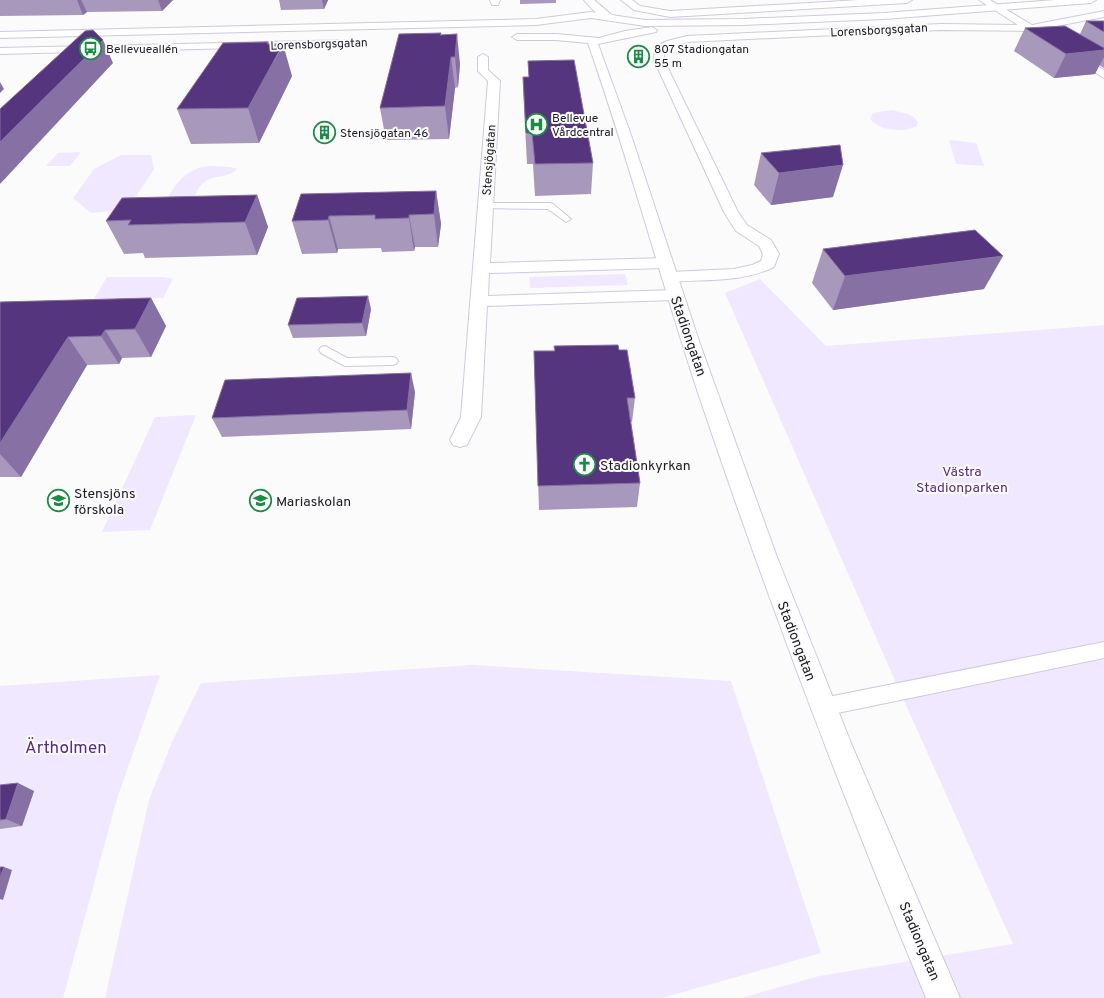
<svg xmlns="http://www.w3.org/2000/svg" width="1104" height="998" viewBox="0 0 1104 998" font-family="Overpass,sans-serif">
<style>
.green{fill:#f0e8ff}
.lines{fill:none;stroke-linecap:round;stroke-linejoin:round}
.service-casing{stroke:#d0c8df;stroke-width:2}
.pedestrian-casing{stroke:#d0c8df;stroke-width:2}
.minor-casing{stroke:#d0c8df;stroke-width:2}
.tertiary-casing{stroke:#d0c8df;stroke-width:2}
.secondary-casing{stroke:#d0c8df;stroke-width:2}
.service{fill:#fff;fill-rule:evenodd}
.pedestrian{fill:#fff;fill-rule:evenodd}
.minor{fill:#fff;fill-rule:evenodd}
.tertiary{fill:#fff;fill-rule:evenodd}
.secondary{fill:#fff;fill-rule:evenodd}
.wall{fill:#a898bc}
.shaded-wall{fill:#8770a3}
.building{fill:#55357d;stroke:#8770a3}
.labels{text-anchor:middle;stroke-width:4;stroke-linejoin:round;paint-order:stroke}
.far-street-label{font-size:12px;fill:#1d1a22;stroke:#fbfbfb}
.far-poi-label{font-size:12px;fill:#1d1a22;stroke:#fbfbfb;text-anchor:start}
.street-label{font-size:14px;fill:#1d1a22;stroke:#fbfbfb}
.poi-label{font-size:14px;fill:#1d1a22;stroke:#fbfbfb;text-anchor:start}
.park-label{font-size:14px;fill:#572a87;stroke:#fbfbfb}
.near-park-label{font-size:17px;fill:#572a87;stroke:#fbfbfb}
</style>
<rect width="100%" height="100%" fill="#fbfbfb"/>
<!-- green -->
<g class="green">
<path d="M 892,110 L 908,114 L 914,117 L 918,123 L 917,126 C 904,133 880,131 870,119 L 873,113 Z"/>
<polygon points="949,140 976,143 984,166 956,164"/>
<polygon points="81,152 70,166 46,166 58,153"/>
<polygon points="121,155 151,155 154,169 137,195 113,211 91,213 73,198 94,169"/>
<path d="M 210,166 L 231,167 L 237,169 C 229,178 217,175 207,180 C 198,185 194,198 189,207 L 162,208 C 174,186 184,168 210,166 Z"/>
<polygon points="625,274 628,285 530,288 529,277"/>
<polygon points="107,277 164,277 173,279 163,298 133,298 130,304 89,307"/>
<polygon points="760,279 826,346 1104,325 1104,998 741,998 819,976 1013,944 889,667 725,293"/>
<polygon points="196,415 150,530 102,532 155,417"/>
<polygon points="472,665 731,681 821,953 662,998 105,998 149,800 172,742 201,683"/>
<polygon points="160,675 116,802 63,998 0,998 0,686"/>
</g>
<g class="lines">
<defs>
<g id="service">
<polygon points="486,203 550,203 553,204 571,219 566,222 548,209 483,208 481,206 483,204"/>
<polygon points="325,346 347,358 392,357 396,358 398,361 396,364 392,365 345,366 321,353 319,350 321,347"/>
<polygon points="1104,642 1104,658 823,716 816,713 814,707 816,701 823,698"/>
</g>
<polygon id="pedestrian" points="483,54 488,57 488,70 500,81 498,83 490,83 478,71 478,57"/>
<g id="minor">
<polygon points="490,0 500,0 498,5 492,5"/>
<polygon points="621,0 632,0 640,6 670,11 860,0 912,0 907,3 670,17 634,10"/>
<path d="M 979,0 L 990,0 L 1032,25 L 1104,11 L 1104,17 L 1030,31 L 941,30 L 687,42 L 664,50 L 664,60 L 738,212 L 747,225 L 771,240 L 779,254 L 774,267 C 741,283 705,279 670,282 L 664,280 L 662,277 L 664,274 L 670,272 L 734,269 L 752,265 L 761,261 L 763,254 L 759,246 L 736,231 L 724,212 L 654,60 L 655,47 L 667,41 L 687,36 L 941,24 L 1018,25 Z"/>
<polygon points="1071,51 1104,70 1104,78 1067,56 1066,54"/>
<polygon points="494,78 500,81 490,263 665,258 671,260 673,263 671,266 665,268 489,273 488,296 675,290 681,291 683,295 681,299 675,300 487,306 481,417 467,445 460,447 453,445 450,440 461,417 488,81"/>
</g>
<path id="tertiary" d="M 584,0 L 594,0 L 613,16 L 611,18 C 601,21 590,7 584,0 Z"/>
<g id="secondary">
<polygon points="1055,0 1096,0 1091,3 884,19 743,25 645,26 591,18 536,25 0,38 0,32 536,19 591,12 645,20 743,19 884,13"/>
<path d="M 652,27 L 657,30 L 656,32 L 598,44 L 631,135 L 700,344 L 777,557 L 851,743 L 960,998 L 926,998 C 843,798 767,598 698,393 C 660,277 628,158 588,43 L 556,40 L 517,40 L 512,37 L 517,34 L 556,34 L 599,38 L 625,31 Z"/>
<polygon points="352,40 357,43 356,45 0,54 0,48"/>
</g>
</defs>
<!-- service casing -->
<use href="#service" class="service-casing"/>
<!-- pedestrian casing -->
<use href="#pedestrian" class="pedestrian-casing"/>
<!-- minor casing -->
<use href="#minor" class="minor-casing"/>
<!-- tertiary casing -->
<use href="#tertiary" class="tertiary-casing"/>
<!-- secondary casing -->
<use href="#secondary" class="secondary-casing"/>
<!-- service -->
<use href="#service" class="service"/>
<!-- pedestrian -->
<use href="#pedestrian" class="pedestrian"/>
<!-- minor -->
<use href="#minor" class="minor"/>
<!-- tertiary -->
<use href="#tertiary" class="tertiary"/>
<!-- secondary -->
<use href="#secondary" class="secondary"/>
</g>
<!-- wall -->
<g class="wall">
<polygon points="0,0 173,0 162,11 87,12 83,15 0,16"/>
<polygon points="279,0 328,0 324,9 281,10"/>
<polygon points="520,0 556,0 556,3 520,4"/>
<polygon points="1086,21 1104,21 1104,68 1099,65 1095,74 1054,78 1014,51 1025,28 1080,34"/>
<polygon points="441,33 441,35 460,64 458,87 455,88 449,139 386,140 380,108"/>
<polygon points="268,42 269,44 292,76 259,143 191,144 177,109"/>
<polygon points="528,61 593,163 591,194 535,196 533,164 527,164 524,106 523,77 529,77"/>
<polygon points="761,153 833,197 771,205 754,185"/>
<polygon points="436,191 441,224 438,247 415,247 414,251 382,252 381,248 338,249 337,253 302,254 292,221"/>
<polygon points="257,195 268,227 257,255 145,258 143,253 124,254 106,221"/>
<polygon points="823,249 984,289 833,310 812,283"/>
<polygon points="151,298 166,326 151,357 122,358 119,364 87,365 21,477 0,477 0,302"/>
<polygon points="371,309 366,336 293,338 288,325"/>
<polygon points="619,350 635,398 632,422 631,422 640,483 637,507 539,510 534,351"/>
<polygon points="415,392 411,429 222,437 212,418"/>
<polygon points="0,785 34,791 22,826 0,829"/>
</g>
<!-- shaded-wall -->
<g class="shaded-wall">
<polygon points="77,0 81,0 87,12 83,15"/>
<polygon points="158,0 173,0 162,11"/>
<polygon points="322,0 328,0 324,9"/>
<polygon points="457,34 460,64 458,87 455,57"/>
<polygon points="103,40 113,63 0,184 0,142"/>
<polygon points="268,42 274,62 283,44 292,76 259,143 248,108 267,44"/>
<polygon points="1104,50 1104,57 1095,74 1054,78 1066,54"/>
<polygon points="451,57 455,88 449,139 445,106"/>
<polygon points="0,82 4,89 0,93"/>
<polygon points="843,165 833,197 771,205 779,173"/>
<polygon points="436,191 441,224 438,247 434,214"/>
<polygon points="257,195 268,227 257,255 245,222"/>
<polygon points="409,215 415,247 414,251 409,218"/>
<polygon points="329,216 338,249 337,253 328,220"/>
<polygon points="1003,256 984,289 833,310 845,276"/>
<polygon points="368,296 371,309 366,336 362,323"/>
<polygon points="151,298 166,326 151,357 135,329"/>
<polygon points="105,330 122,358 119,364 101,336"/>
<polygon points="68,337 87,365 21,477 0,454 0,443"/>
<polygon points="411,373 415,392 411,429 407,410"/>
<polygon points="18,783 34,791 22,826 6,819"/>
<polygon points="4,867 12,870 3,900 0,899 0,878"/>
</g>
<!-- building -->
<g class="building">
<polygon points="1086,21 1104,21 1104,32"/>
<polygon points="1065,26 1104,48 1104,50 1066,54 1025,28"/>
<polygon points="93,30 103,40 0,142 0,109 85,31"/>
<polygon points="441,33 440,35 457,34 455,57 451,57 445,106 380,108 399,34"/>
<polygon points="268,42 267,44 283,44 248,108 177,109 223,43"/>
<polygon points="574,60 593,163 535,164 532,133 526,133 523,77 529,77 528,61"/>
<polygon points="840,145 843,165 779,173 761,153"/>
<polygon points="436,191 434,214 409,215 409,218 375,219 375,215 329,216 328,220 292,221 301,194"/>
<polygon points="257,195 245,222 128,225 131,220 106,221 122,198"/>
<polygon points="975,230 1003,256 845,276 823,249"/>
<polygon points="368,296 362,323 288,325 297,298"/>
<polygon points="151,298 135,329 105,330 101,336 68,337 0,443 0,302"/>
<polygon points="618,345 619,350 627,350 635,398 627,398 640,483 538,486 534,351 555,351 554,346"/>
<polygon points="411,373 407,410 212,418 225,380"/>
<polygon points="18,783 6,819 0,820 0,785"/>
<polygon points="0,867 4,867 0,878"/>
</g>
<!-- icons -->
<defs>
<symbol id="bus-ring" viewBox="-11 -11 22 22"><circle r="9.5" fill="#fbfbfb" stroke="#1b8c45" stroke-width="1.5"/><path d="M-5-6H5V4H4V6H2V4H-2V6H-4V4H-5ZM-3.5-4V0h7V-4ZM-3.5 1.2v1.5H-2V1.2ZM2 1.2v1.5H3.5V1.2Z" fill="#1b8c45"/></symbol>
<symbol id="building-ring" viewBox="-11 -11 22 22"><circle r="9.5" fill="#fbfbfb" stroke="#1b8c45" stroke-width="1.5"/><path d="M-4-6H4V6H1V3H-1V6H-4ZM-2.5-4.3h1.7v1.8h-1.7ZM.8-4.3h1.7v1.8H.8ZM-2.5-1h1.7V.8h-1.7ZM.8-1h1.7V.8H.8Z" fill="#1b8c45"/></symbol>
<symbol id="hospital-ring" viewBox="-11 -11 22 22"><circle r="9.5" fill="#fbfbfb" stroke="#1b8c45" stroke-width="1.5"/><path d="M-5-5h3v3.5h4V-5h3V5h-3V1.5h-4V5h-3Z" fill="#1b8c45"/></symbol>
<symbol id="church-ring" viewBox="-11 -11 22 22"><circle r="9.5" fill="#fbfbfb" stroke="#1b8c45" stroke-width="1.5"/><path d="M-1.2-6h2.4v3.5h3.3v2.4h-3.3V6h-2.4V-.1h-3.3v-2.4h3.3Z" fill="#1b8c45"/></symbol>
<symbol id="school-ring" viewBox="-11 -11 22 22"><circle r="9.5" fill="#fbfbfb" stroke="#1b8c45" stroke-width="1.5"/><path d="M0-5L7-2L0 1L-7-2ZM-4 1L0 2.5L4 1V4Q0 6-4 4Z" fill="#1b8c45"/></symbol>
</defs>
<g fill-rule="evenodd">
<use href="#bus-ring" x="78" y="36" width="25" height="25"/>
<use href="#building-ring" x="626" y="44" width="25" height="25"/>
<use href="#hospital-ring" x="524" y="112" width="25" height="25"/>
<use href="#building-ring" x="312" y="120" width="25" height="25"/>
<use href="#church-ring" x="572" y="452" width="25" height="25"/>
<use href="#school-ring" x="46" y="488" width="25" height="25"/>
<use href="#school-ring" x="248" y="488" width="25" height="25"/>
</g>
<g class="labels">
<!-- far-street labels -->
<g class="far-street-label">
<text transform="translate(879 30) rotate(-3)" y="4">Lorensborgsgatan</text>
<text transform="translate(319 44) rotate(-2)" y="4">Lorensborgsgatan</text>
<text transform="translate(489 160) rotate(-86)" y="4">Stensjögatan</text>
</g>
<!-- far-poi labels -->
<g class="far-poi-label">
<text x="106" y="53">Bellevueallén</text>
<text x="654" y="53">807 Stadiongatan<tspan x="654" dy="14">55 m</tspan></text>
<text x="552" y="122">Bellevue<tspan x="552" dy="14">Vårdcentral</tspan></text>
<text x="340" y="137">Stensjögatan 46</text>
</g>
<!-- street labels -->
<g class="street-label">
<text transform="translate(689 336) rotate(71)" y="5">Stadiongatan</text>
<text transform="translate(797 641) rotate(69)" y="5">Stadiongatan</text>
<text transform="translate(920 941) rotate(67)" y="5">Stadiongatan</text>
</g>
<!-- poi labels -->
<g class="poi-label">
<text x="600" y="470">Stadionkyrkan</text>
<text x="74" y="498">Stensjöns<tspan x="74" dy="16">förskola</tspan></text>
<text x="276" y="506">Mariaskolan</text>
</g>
<!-- park labels -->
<g class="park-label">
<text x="962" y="476">Västra<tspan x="962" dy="16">Stadionparken</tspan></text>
</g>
<!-- near-park labels -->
<g class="near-park-label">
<text x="66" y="753">Ärtholmen</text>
</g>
</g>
</svg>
